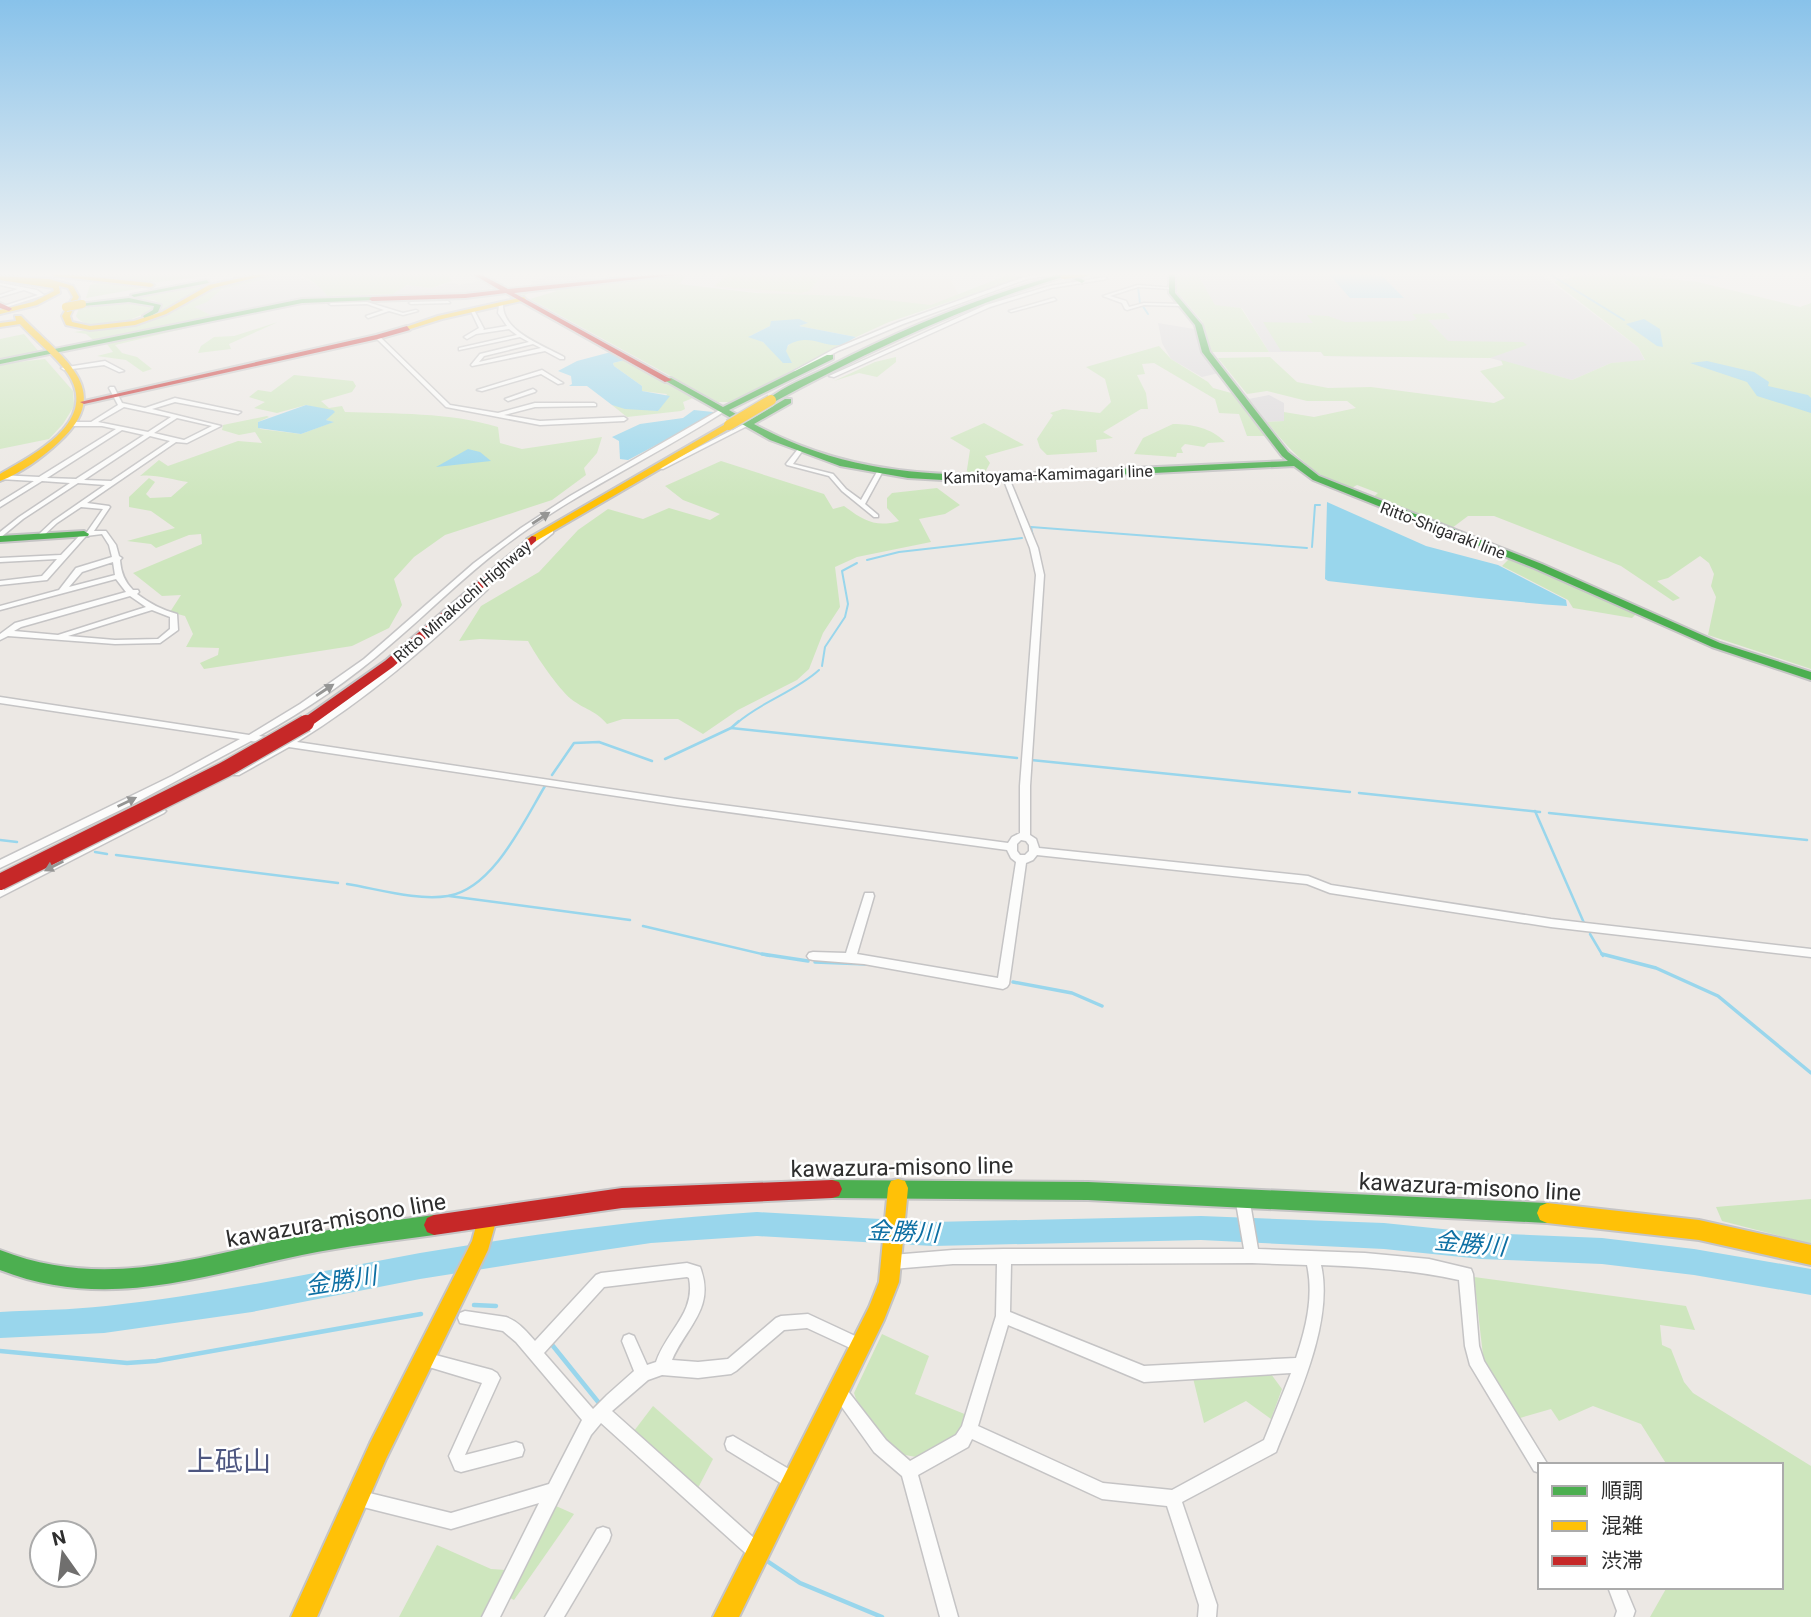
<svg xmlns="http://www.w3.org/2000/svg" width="1811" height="1617" viewBox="0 0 1811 1617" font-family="Roboto,'Noto Sans JP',sans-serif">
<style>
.industrial{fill:#dcd9db}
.education{fill:#e6e0d3}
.green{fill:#cee6be}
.pitch{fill:#d9eabb}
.water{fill:#99d6ec}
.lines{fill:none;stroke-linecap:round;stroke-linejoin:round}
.stream-far3{stroke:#99d6ec;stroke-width:2}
.stream-far2{stroke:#99d6ec;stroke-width:2.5}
.stream-far1{stroke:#99d6ec;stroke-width:3.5}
.stream{stroke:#99d6ec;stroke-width:4.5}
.river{fill:#99d6ec;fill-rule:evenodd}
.street-casing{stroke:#c5c4c5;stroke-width:3}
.fast-casing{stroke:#c5c4c5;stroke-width:4}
.slow-casing{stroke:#c5c4c5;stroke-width:4}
.jam-casing{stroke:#c5c4c5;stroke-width:4}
.street{fill:#fcfcfb;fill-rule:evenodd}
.fast{fill:#4caf50;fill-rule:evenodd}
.slow{fill:#ffc107;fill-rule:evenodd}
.jam{fill:#c62828;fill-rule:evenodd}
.slow-bridge-far1-casing{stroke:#c6c5c4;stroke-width:10;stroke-linecap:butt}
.slow-bridge-casing{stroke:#c6c5c4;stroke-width:13;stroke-linecap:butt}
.jam-bridge-casing{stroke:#c6c5c4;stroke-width:19;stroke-linecap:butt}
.slow-bridge-far1{stroke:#ffc107;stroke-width:8}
.slow-bridge{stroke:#ffc107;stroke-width:10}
.jam-bridge{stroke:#c62828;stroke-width:16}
.oneway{fill:#959594}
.labels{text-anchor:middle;stroke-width:5;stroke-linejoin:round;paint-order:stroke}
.far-street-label{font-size:16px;fill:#2e2e2e;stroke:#fff}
.near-street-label{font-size:23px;fill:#2e2e2e;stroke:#fff}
.near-water-label{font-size:24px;font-style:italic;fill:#0d6fa3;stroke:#fff}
.near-quarter-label{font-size:28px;fill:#4d5680;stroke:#fff}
</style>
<rect width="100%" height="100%" fill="#ece8e4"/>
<!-- industrial -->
<g class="industrial">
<polygon points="549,272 583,274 577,277 591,281 543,286 530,282 555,274"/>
<polygon points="1227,272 1538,272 1638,347 1645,361 1611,363 1572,380 1490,358 1324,356 1321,352 1269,352 1242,308 1215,306 1197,274"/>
<polygon points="292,273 319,286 327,296 213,316 193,307 227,287"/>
<polygon points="479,281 497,287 462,293 393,294 407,285 431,288 453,282 459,285"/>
<polygon points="1158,323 1194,329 1201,349 1219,373 1202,377 1171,359 1162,343"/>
<polygon points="1269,395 1284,403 1284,421 1267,422 1249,399"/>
</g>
<!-- education -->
<polygon class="education" points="729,272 956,272 951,281 959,295 931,306 849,296 773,294 713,287"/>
<!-- green -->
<g class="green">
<polygon points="119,272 238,272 151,283 83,276"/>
<path d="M 283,272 L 381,272 L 376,277 L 386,277 L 392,272 L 460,274 L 448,276 L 452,281 L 431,288 L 407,285 L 393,294 L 327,296 C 319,284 307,276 293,273 L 222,289 L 207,302 L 194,307 L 213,316 L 96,342 L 86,334 L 74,332 L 145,322 L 202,291 Z"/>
<path d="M 690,272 L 679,284 L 756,293 L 849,296 L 931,305 L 1010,274 L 1020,278 L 889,322 L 856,337 L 799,326 L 808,323 L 770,326 L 750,336 L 763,342 L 779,356 C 784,352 786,347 791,343 C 804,334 825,341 839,345 L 733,402 L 718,402 L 530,299 L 557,291 L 533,290 L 524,296 L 521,294 L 527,290 Z"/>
<polygon points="1186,272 1196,272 1215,305 1241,308 1269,352 1212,352 1202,321 1177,292 1177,275"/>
<path d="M 1604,272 L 1698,282 L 1800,307 L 1811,303 L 1811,669 L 1708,635 L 1716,597 L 1711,586 L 1714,574 L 1709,563 L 1700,556 L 1668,578 L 1657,581 L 1680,598 L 1673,601 L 1621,566 L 1494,516 L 1468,516 L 1452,528 L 1372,498 L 1378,493 L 1357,485 L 1348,490 C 1312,473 1292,453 1267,422 L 1284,421 L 1284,412 L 1314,417 L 1356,408 L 1347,401 L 1307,401 L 1267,391 L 1247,394 L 1218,358 L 1270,357 L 1297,382 L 1328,388 L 1371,387 L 1494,403 L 1505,398 L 1480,371 L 1503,365 L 1501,360 L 1572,380 L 1611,363 L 1645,360 L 1638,347 L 1554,282 L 1583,274 Z"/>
<polygon points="226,280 159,312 163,305 154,300 125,299"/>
<polygon points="101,282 159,285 86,298 90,285"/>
<path d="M 129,302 L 156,306 C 141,319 90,337 76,316 L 79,308 Z"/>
<polygon points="1446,313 1450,319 1428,320 1448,341 1523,342 1527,345 1490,358 1324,356 1321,352 1281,351 1263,322 1313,323 1307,315 1328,316 1345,322 1411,321 1417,319 1412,314"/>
<polygon points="278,322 229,344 231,349 198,353 201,346 214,337 234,336"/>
<polygon points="183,327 187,328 115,345 122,353 137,357 152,369 143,372 126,360 97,356 113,352 107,344"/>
<polygon points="24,334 40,353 0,359 0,339"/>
<polygon points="1159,346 1171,359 1208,382 1213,388 1235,394 1266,436 1247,436 1239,414 1219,413 1215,399 1154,363 1142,364 1145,374 1137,375 1146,393 1148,409 1141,409 1103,432 1113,438 1096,440 1097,452 1047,455 1040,448 1037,439 1053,415 1050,413 1063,409 1100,413 1111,402 1105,379 1086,367"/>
<polygon points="896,357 896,362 877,377 859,373 834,381 875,362"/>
<polygon points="45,359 73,391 74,406 63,424 49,439 0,449 0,364"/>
<polygon points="625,360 693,398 683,402 685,409 681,411 627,417 612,405 658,411 667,394 641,391 642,386 614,366 613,363"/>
<path d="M 294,375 L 353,381 L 356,386 L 352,392 L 321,401 L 329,408 L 342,406 L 345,412 C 395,414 449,412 498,427 L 500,443 L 522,449 L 602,437 L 597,453 L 584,468 L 586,475 L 552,500 L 445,535 L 414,557 L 394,579 L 402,605 L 389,628 L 352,646 L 204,669 L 200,663 L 218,655 L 219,648 L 186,647 L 193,634 L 185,616 L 170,612 L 181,595 L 162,596 L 133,573 L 202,544 L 201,534 L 189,535 L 156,548 L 151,544 L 127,541 L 175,528 L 151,511 L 129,507 L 129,497 L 149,478 L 155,482 L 146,494 L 150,498 L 171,497 L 188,482 C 173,480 154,474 140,476 L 159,460 L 168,466 L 238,441 L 262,443 L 255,432 L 239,435 L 222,430 L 223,425 L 267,416 L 269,417 L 258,422 L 260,429 L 301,434 L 333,422 L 326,420 L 334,412 L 306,405 L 277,413 L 254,408 L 265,402 L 249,397 L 258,390 L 271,392 Z"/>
<polygon points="984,423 1024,445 985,456 990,463 983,476 966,476 970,450 950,438"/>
<path d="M 1173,424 C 1191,424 1212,428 1225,442 L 1208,443 L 1204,447 L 1185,444 L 1181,448 L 1183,453 L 1177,453 L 1176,457 L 1134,454 L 1143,438 Z"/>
<path d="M 721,461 L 824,494 L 833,509 L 844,506 C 863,520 875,528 899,521 L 887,508 L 887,498 L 892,493 L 937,488 L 960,505 L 945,514 L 919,519 L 931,542 L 857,557 L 835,567 L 840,607 L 823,633 L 809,669 L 797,680 L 738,710 L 703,734 L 678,719 L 623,719 L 607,724 C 594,709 585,710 571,699 C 558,688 536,656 528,641 L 480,639 L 459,641 L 481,606 L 539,572 L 578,530 L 608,509 L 643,519 L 669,508 L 710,520 L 720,514 L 683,500 L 665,486 Z"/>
<polygon points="1509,559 1636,614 1632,618 1573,608 1568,600 1502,566"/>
<polygon points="1811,1199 1811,1244 1722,1221 1716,1207"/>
<polygon points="1474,1277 1686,1306 1695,1330 1660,1325 1662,1345 1671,1349 1684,1382 1693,1393 1811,1466 1811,1617 1650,1617 1667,1587 1781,1587 1781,1465 1667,1465 1641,1424 1593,1406 1559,1421 1551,1409 1520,1418 1492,1382 1484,1364"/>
<polygon points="882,1334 929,1356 915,1394 967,1415 955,1436 916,1457 900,1454 880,1433 856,1399 854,1393"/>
<polygon points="1271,1374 1282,1389 1271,1419 1246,1401 1204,1423 1193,1378"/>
<polygon points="653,1406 713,1459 698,1488 634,1431"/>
<polygon points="556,1506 574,1514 514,1600 510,1598"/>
<polygon points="437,1545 491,1569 506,1570 482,1617 399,1617"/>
</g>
<!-- pitch -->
<polygon class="pitch" points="732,272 825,272 809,291 801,293 715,286"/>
<!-- water -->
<g class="water">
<polygon points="1327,272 1382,276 1404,298 1350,298"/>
<path d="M 799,319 L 808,323 L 799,326 L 856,337 C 852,339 845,344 840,345 C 820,347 811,333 788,345 L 786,351 L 792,363 L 783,363 L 763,342 L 748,337 L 770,326 L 771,321 Z"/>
<polygon points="1644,319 1660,329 1663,347 1657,346 1626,324"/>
<polygon points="611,352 625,360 613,363 614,366 642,386 642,391 670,396 658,411 625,409 612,405 587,386 569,386 572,384 571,376 558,371 577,361"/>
<polygon points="1707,361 1754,372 1769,382 1768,386 1808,395 1811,398 1811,413 1757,396 1747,382 1690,363"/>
<polygon points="306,405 333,410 335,412 326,420 334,422 301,434 258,428 258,422"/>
<polygon points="694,410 713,412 713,415 628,460 620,459 619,441 612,437 640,424 683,418"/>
<polygon points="468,449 480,452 491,461 436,467"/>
<path d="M 1327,502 L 1426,546 L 1498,565 L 1566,600 L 1567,606 C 1487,600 1408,590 1328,581 L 1325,579 Z"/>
</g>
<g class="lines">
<!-- stream-far3 -->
<g class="stream-far3">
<polyline points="1546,272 1624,320"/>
<polyline points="1665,272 1717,277"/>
<polyline points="1138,287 1140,303"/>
<polyline points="1142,305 1148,314"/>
<polyline points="1033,537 1031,527 1307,548"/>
<polyline points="1312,547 1315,505 1320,505"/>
<polyline points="867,560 899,552 1022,538"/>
<polyline points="822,666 825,647 845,617 848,604 842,571 857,563"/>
<path d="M 737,723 C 762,701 795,692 819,670"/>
</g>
<!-- stream-far2 -->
<g class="stream-far2">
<polyline points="731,728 1017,758"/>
<polyline points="665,759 731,728 739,721"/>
<polyline points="1031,760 1350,792"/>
<polyline points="552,775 574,743 599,742 652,761"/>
<polyline points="1359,793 1540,812"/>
<polyline points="1535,811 1584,923"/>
<polyline points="1549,813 1807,840"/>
<polyline points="0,840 17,842"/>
<polyline points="95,852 107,854"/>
<polyline points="116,855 338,883"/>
<path d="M 347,884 C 378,889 417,901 448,896 C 493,889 524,821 545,786"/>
<polyline points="449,896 630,920"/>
<polyline points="643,926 770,956"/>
<polyline points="1590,934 1603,956"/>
</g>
<!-- stream-far1 -->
<g class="stream-far1">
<polyline points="762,954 808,961"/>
<polyline points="1602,954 1656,968 1718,996 1811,1073"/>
<polyline points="815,962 866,964"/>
<polyline points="1013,982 1072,993 1102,1006"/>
</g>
<!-- stream -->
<g class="stream">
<polyline points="474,1305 496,1306"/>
<polyline points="553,1346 599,1403"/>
<polyline points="0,1351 127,1363 156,1361 421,1314"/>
<polyline points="767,1561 800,1583 882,1617"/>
</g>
<!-- river -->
<g class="river">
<polygon points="63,272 118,272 114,274 67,274"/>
<path d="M 757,1212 L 933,1222 L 1201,1216 L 1384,1223 L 1481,1233 L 1602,1238 L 1694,1249 L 1811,1269 L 1811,1295 L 1694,1275 L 1602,1264 L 1481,1259 L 1384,1249 L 1201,1240 L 933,1246 L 757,1236 L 651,1243 L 597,1251 L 420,1279 L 252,1312 L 104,1333 L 0,1338 L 0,1312 C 35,1310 71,1310 106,1306 C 212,1295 315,1272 420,1253 C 532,1234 644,1219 757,1212 Z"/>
</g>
<defs>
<g id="street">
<polygon points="1057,272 1154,272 1152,273 1063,273 1027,279 903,324 838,351 799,372 794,371 834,349 899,322 1024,277"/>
<polygon points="1105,277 1107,279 1051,288 990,307 834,377 829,376 986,305 1050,286"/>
<polygon points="0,283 37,290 44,295 4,308 4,306 38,295 24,290 0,297 0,295 18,289 0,285"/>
<polygon points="1138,285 1173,288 1171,289 1138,287 1110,296 1126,301 1129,307 1144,303 1182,304 1184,305 1182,306 1144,305 1127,310 1125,309 1122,303 1103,296"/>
<polygon points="1054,298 1056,300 1011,312 1009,311"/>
<polygon points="448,301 450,303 411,304 409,303 411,302"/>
<polygon points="367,302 403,313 416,310 418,311 403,315 389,311 368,318 366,316 384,310 367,304 331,305 329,304 331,303"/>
<path d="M 501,304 L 503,305 C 503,332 543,345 564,357 L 564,359 L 560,359 L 545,351 L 472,366 L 471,365 L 480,354 L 529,342 L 520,337 L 459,350 L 459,348 L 517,335 L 509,329 L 476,334 L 467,339 L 464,337 L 479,328 L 470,309 L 474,310 L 484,329 L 483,330 L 507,326 L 498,313 L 499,305 ZM 533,344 L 541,348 L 479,362 L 484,356 Z"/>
<polygon points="378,335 450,405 498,413 535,403 594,403 596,404 596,406 535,407 504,415 540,421 624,417 627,419 624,421 540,425 446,407 376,338 375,337"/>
<polygon points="105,361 124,371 119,372 104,365 64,370 61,368"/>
<polygon points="542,370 563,383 558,384 541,374 482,391 477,390"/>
<path d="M 110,387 L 114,387 L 122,403 L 145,408 L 175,398 L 241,412 L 238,414 L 175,402 L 152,409 L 221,426 L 187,443 L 176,442 L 87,503 L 109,506 L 110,507 L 94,531 L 106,531 L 116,545 L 119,556 L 122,558 L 120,560 C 121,572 124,581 133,590 L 138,590 L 139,592 L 137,594 C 149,603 162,610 177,614 L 178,630 L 160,643 L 115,644 L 8,636 L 0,640 L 0,634 L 15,623 L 126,592 L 116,579 L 0,610 L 0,606 L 59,590 L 76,568 L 112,557 L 109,545 L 102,534 L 86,536 L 47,580 L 0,585 L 0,581 L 42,576 L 57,559 L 0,562 L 0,558 L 61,555 L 82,533 L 87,532 L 103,509 L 81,507 L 57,523 L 42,537 L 37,536 L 53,521 L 105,485 L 78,483 L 23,519 L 0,538 L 0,532 L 19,517 L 70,483 L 42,481 L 0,507 L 0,502 L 34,481 L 0,479 L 0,475 L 39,477 L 116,429 L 102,426 L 72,426 L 69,424 L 72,422 L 91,422 L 118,405 L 109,388 ZM 124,407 L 171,417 L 148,432 L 98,422 ZM 177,418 L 212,426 L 184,440 L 154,433 ZM 122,430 L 144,435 L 76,479 L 47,478 ZM 150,436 L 170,441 L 111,481 L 84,480 ZM 113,562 L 115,575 L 69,587 L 82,572 ZM 130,596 L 146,607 L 58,635 L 14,631 L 21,627 ZM 152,610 L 170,617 L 170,629 L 158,639 L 115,640 L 68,636 Z"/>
<polygon points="533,389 536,391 535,392 508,401 505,399"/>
<path d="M 723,408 L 725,409 L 725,411 C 652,458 572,494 503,547 C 463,577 428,613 390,645 C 350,680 306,710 259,736 L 287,740 C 358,697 421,644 481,586 L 484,586 L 488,588 L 487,590 C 428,646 367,699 297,742 L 677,799 L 1008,843 L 1012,837 L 1020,833 L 1020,786 L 1036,575 L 1030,548 L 1003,478 L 1006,476 L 1009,478 L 1038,548 L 1044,575 L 1030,786 L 1030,835 L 1036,839 L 1039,848 L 1308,876 L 1331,885 L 1551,919 L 1811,949 L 1811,957 L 1551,927 L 1330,893 L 1307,884 L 1037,855 L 1033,860 L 1026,863 L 1009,984 L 1007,987 L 1003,989 L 864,964 L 813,960 L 809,959 L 807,956 L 809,953 L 813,952 L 846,953 L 864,896 L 865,893 L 873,893 L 874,896 L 857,954 L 998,978 L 1016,862 L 1011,858 L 1007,850 L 677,805 L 289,747 L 239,775 L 233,775 L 231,773 L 233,771 L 279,745 L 251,741 L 135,803 L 0,868 L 0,860 L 172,776 L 240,739 L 0,703 L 0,697 L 249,735 L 300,704 L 364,659 L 474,563 L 521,528 L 570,496 ZM 1021,840 L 1026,841 L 1029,845 L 1029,851 L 1025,855 L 1020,855 L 1017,851 L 1017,844 Z"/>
<polygon points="746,423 751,424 663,469 658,468"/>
<polygon points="798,449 803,450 793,464 833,474 846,489 861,500 878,470 882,470 883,471 865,504 878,515 878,517 874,517 842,491 829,476 787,465 786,464"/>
<polygon points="551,530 553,531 553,533 527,554 521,554 521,550"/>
<polygon points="161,808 166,811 164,813 0,897 0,888"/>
<path d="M 1242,1190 L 1247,1192 L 1249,1197 L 1258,1249 L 1365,1253 L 1429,1259 L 1471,1269 L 1473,1274 L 1479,1346 L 1484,1361 L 1548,1465 L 1540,1465 L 1540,1473 L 1534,1471 L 1470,1365 L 1465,1346 L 1459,1280 C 1414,1270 1367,1267 1321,1265 C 1334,1322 1297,1399 1276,1452 L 1182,1502 L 1217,1605 L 1216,1617 L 1198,1617 L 1199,1605 L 1167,1506 L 1102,1499 L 972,1439 L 968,1447 L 918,1475 L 958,1617 L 940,1617 L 902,1476 L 874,1452 L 834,1396 L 831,1391 L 834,1386 L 839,1383 L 844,1386 L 886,1440 L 910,1461 L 956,1435 L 962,1426 L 996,1316 L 997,1264 L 953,1264 L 892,1269 L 887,1267 L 885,1262 L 887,1257 L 892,1255 L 953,1250 L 1004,1249 L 1244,1249 L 1235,1197 L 1237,1192 ZM 1252,1263 L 1307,1265 C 1314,1296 1306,1328 1296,1358 L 1144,1366 L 1010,1312 L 1011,1264 ZM 1008,1325 L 1144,1382 L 1291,1373 L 1264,1440 L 1172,1490 L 1103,1483 L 978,1426 Z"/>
<path d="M 687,1263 L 700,1267 C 716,1308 686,1327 672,1360 L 698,1362 L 728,1359 L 776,1318 L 781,1316 L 808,1314 L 866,1341 L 868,1346 L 866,1351 L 861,1353 L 807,1328 L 784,1330 L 736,1371 L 731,1374 L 698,1378 L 662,1375 L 648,1380 L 612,1411 L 764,1547 L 766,1553 L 764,1559 L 758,1561 L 752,1559 L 601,1423 L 591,1435 L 500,1617 L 482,1617 L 539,1503 L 451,1529 L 351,1504 L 349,1498 L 351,1492 L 357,1490 L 451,1513 L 549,1484 L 582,1420 L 516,1342 L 503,1331 L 460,1323 L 458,1318 L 460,1313 L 465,1311 L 506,1317 C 518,1321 527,1332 535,1341 L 596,1275 L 601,1273 ZM 687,1277 L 689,1278 C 696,1313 667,1330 656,1362 L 647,1365 L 634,1336 L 629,1334 L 624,1336 L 622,1341 L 634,1371 L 607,1395 L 593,1409 L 544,1353 L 604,1287 Z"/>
<polygon points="424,1352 492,1370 497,1373 500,1378 465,1455 516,1442 522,1444 524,1450 522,1456 461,1472 455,1470 449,1456 482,1383 419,1364 417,1359 419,1354"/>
<polygon points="733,1436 799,1475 801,1481 799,1487 793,1489 787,1487 727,1450 725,1444 727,1438"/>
<polygon points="603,1527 609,1529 611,1535 609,1541 564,1617 545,1617 597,1529"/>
<polygon points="1608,1587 1625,1587 1635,1611 1633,1617 1615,1617 1617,1611"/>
</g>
<g id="fast">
<path d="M 1059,272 L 1067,272 L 1085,281 L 1082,283 L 1066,276 C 963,306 868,351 774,402 L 767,400 C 784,386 808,377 828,367 C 903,328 980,297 1061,274 Z"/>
<path d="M 1169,272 L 1175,272 L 1175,293 L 1202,325 L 1210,352 L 1288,452 L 1319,476 L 1542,564 L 1720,643 L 1811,672 L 1811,680 L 1712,647 L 1534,568 L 1313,480 L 1294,466 L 978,482 L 908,478 L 840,466 L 770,440 L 664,380 L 671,378 L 723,407 L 827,355 L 833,355 L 833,359 L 729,410 L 748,421 L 785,399 L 791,399 L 791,403 L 754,424 C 863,484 971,477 1091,470 C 1157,467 1222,464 1288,461 L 1282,456 L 1202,352 L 1195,325 L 1169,293 Z"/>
<polygon points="207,280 209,283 134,297 131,295"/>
<polygon points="372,297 374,300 302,303 0,364 0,360 302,299"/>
<polygon points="129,298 161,305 158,312 145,319 143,316 153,310 154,306 129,302 82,306 79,304"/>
<polygon points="84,531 89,534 88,536 0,542 0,536"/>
<polygon points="832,1180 1088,1182 1547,1203 1554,1206 1557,1213 1554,1220 1547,1223 1088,1200 832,1198 825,1196 822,1189 825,1182"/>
<path d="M 434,1215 L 441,1218 L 444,1225 L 441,1232 L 434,1235 C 390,1241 346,1246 302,1255 C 198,1277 105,1311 0,1270 L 0,1250 C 105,1291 198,1257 303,1235 C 346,1226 390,1221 434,1215 Z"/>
</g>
<g id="slow">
<polygon points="268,272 278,272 213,288 166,314 135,325 90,330 66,325 62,316 73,297 68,288 59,286 60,293 37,305 0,314 0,310 33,302 54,291 53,288 0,280 0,276 49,279 73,286 79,297 70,316 72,322 90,326 134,321 162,312 209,285"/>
<polygon points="52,273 151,283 154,285 151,287 54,276"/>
<polygon points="524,297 526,300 442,319 407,330 403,328 438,316"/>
<path d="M 15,316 L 21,316 C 59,356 118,389 59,442 C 43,457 21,473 0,481 L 0,474 C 36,453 102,420 66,371 C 53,354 35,340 20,324 L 0,327 L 0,323 L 16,321 Z"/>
<polygon points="729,422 733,425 732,427 536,541 527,539"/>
<polygon points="898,1179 905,1181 908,1188 899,1282 884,1320 739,1617 713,1617 869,1307 879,1282 888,1188 891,1181"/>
<polygon points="1547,1203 1699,1220 1811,1245 1811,1265 1699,1240 1547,1223 1540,1220 1537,1213 1540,1206"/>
<polygon points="487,1208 494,1211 497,1218 488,1250 386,1459 317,1617 291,1617 370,1443 472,1241 480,1211"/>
</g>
<g id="jam">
<polygon points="469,272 476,272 508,289 686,272 683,274 514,293 672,380 665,382 506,293 465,298 372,301 369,299 372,297 465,294 500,290"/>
<polygon points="0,303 11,308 12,309 9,311 0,308"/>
<polygon points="407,326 410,330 378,339 84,404 80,402 376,335"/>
<polygon points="532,536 536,537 536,541 393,667 311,726 301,726 300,723 301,720 385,661"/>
<polygon points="832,1180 839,1182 842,1189 839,1196 832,1198 622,1208 434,1235 427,1232 424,1225 427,1218 434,1215 622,1188"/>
</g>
</defs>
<!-- street casing -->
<use href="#street" class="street-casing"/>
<!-- fast casing -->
<use href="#fast" class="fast-casing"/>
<!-- slow casing -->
<use href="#slow" class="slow-casing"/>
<!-- jam casing -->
<use href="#jam" class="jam-casing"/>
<!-- street -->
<use href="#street" class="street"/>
<!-- fast -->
<use href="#fast" class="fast"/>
<!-- slow -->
<use href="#slow" class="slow"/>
<!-- jam -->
<use href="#jam" class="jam"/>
<defs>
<g id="slow-bridge-far1">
<polyline points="1064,275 1086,272"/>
<polyline points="66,307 82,304"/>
</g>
<polyline id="slow-bridge" points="729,425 771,400"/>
<polyline id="jam-bridge" points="0,882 226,769 306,723"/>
</defs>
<!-- slow-bridge-far1 casing -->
<use href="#slow-bridge-far1" class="slow-bridge-far1-casing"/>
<!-- slow-bridge casing -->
<use href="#slow-bridge" class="slow-bridge-casing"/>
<!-- jam-bridge casing -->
<use href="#jam-bridge" class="jam-bridge-casing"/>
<!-- slow-bridge-far1 -->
<use href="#slow-bridge-far1" class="slow-bridge-far1"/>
<!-- slow-bridge -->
<use href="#slow-bridge" class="slow-bridge"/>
<!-- jam-bridge -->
<use href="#jam-bridge" class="jam-bridge"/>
</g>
<!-- one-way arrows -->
<defs><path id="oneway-solid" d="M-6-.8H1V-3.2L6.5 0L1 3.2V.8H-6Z" transform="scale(1.75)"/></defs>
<g class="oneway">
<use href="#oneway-solid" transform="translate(541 518) rotate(-33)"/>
<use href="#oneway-solid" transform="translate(325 690) rotate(-33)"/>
<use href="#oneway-solid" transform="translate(127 802) rotate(-26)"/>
<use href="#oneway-solid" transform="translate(54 866) rotate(153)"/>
</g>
<!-- sky -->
<linearGradient id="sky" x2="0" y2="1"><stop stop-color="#88c2ea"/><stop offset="0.55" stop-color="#f6f5f3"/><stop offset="1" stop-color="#f6f5f3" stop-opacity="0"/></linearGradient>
<rect width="1811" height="498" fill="url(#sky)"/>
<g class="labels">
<!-- far-street labels -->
<g class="far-street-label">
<text transform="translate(1048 474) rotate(-2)" y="6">Kamitoyama-Kamimagari line</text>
<text transform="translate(1443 530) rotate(21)" y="6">Ritto-Shigaraki line</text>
<text transform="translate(462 601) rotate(-41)" y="6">Ritto Minakuchi Highway</text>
</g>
<!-- near-street labels -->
<g class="near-street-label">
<text transform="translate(902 1167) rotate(-1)" y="8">kawazura-misono line</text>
<text transform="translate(1470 1187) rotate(3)" y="8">kawazura-misono line</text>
<text transform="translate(336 1220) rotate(-10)" y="8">kawazura-misono line</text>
</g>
<!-- near-water labels -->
<g class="near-water-label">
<text transform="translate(903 1232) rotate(2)" y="8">金勝川</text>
<text transform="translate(1470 1244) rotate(5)" y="8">金勝川</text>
<text transform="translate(341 1281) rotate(-9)" y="8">金勝川</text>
</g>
<!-- near-quarter labels -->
<g class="near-quarter-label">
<text x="229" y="1471">上砥山</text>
</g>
</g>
<!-- legend -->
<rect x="1538" y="1463" width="245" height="126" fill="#ffffff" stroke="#ababab" stroke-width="2"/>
<rect x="1552" y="1486" width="35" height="10" fill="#4caf50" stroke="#ababab" stroke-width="2"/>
<text x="1601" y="1498" font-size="21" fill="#2e2e2e">順調</text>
<rect x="1552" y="1521" width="35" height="10" fill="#ffc107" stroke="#ababab" stroke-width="2"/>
<text x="1601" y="1533" font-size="21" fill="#2e2e2e">混雑</text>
<rect x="1552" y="1556" width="35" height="10" fill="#c62828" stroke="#ababab" stroke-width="2"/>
<text x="1601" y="1568" font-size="21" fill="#2e2e2e">渋滞</text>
<!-- north arrow -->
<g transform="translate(63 1554) rotate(346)"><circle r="33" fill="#ffffff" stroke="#ababab" stroke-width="2"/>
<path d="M0-5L12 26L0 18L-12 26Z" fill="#706f6e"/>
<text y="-10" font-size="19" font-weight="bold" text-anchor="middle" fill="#2e2e2e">N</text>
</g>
</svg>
